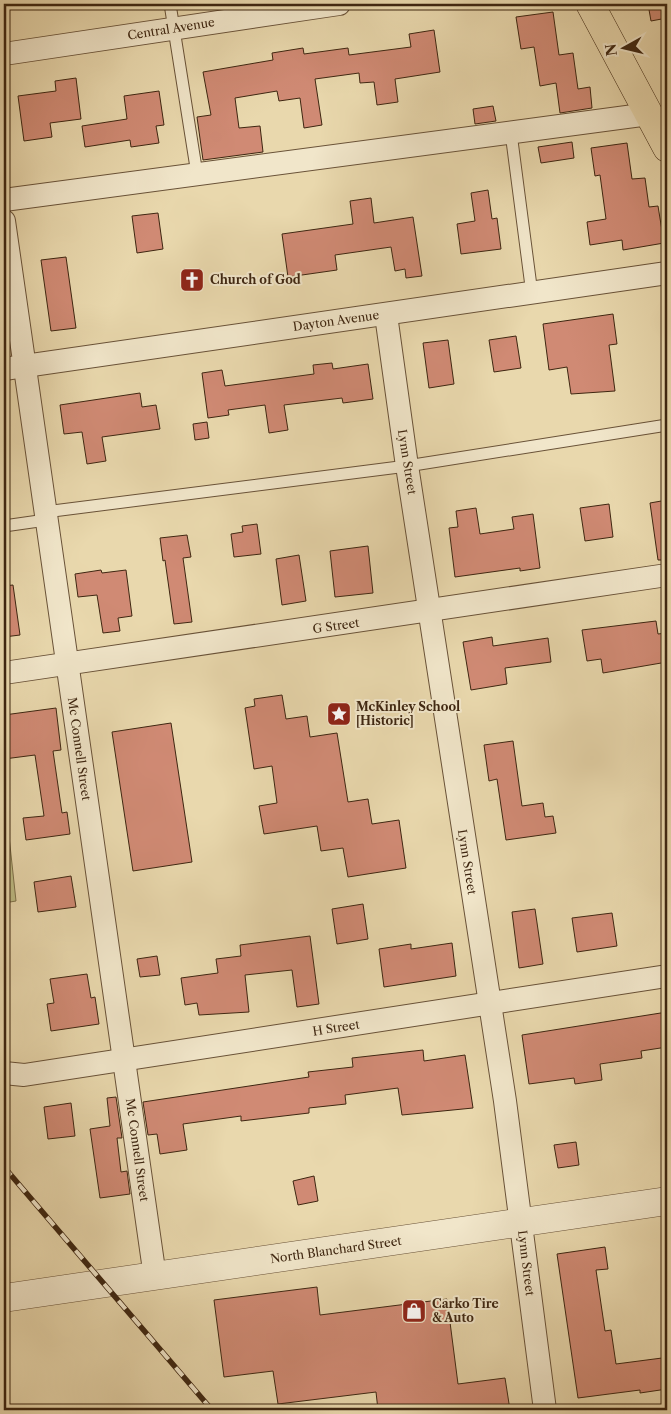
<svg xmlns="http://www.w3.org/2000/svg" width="671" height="1414" viewBox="0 0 671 1414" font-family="'Libre Caslon Text',serif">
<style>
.green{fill:#bebc84;stroke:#7e714a}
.building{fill:#d08a74;stroke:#3e2611}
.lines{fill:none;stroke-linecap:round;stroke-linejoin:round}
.service-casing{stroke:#695238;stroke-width:13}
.minor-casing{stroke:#695238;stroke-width:24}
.tertiary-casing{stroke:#695238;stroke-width:29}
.trunk-casing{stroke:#3e2611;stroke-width:29}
.service{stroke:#f1e6ca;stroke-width:11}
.minor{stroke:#f1e6ca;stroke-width:22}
.tertiary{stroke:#f1e6ca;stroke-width:28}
.trunk{stroke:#e9d8ad;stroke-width:28}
.rail-casing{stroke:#3e2611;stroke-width:5.5}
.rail{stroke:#f1e6ca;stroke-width:4;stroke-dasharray:11;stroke-linecap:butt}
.labels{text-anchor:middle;stroke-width:4;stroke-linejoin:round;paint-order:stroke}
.street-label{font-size:12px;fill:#3e2611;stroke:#f1e6ca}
.poi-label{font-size:12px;font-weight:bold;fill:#3e2611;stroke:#f1e6ca;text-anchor:start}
</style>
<rect width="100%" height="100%" fill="#e9d8ad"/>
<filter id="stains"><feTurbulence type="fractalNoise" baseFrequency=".004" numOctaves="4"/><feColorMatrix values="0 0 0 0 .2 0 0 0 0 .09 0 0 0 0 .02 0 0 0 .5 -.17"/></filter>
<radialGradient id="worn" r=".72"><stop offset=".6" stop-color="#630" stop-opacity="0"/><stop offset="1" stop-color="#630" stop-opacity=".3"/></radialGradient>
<!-- green -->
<polygon class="green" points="4,790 16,901 4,903"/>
<!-- building -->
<g class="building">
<polygon points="648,4 667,4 667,18 651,21"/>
<polygon points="553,12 559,55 573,53 578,89 590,87 592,108 560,113 556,83 540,86 534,47 521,49 516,17"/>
<polygon points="434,30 440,72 395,79 398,102 377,105 374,82 360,83 359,73 315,79 322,125 304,128 300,98 279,101 277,91 235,98 239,128 260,126 263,152 203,160 197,117 211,115 203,72 273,60 272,53 303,48 304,54 348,48 349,55 411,47 409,34"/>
<polygon points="76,78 81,119 50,123 52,137 24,141 18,96 56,91 55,81"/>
<polygon points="159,91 164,125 156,126 159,143 131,147 130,140 85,147 82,126 127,119 124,96"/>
<polygon points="493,106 496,121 475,124 473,109"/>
<polygon points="572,142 574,158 541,163 538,147"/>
<polygon points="627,143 632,179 645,178 649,207 658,206 664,243 623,250 622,240 590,245 587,222 606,219 600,175 595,176 591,148"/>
<polygon points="488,190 492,219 497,218 501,249 461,254 457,224 475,221 471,193"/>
<polygon points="371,198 374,223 413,217 422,276 406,278 405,269 395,271 391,247 335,255 337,270 288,277 282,234 353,224 350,201"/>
<polygon points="158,213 163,249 137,253 132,216"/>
<polygon points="66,257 76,328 51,331 41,260"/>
<polygon points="613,314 617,344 609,345 615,391 571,394 567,367 549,370 543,324"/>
<polygon points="516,336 521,368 494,372 489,340"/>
<polygon points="448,340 454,384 429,388 423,343"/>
<polygon points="332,363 333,369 368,364 373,399 343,403 342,398 284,405 288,430 269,433 265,405 228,410 229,415 208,418 202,373 222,370 225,386 314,374 313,365"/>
<polygon points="140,393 142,407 156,405 160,429 102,437 106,461 87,464 82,432 64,434 60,405"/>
<polygon points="207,422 209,438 195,440 193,424"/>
<polygon points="667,500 667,560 658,560 650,503"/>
<polygon points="609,504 613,537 585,541 580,508"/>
<polygon points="476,508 480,534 514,529 512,517 533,514 540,568 520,571 520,568 455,577 449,528 458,527 456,511"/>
<polygon points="257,524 261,554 234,557 231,534 243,532 242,526"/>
<polygon points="187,535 191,557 183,558 192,622 174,624 165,560 163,561 160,538"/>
<polygon points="368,546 373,593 335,597 330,551"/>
<polygon points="299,555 306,601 282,605 276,559"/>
<polygon points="101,570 102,573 126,570 132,616 118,618 120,631 103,633 97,595 78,597 75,574"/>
<polygon points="13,585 20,635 4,637 4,586"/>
<polygon points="656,621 658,634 667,633 667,662 603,673 601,659 587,661 582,630"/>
<polygon points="492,637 493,646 548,638 551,662 505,668 507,684 471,690 463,642"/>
<polygon points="282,695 286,719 307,716 310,737 337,733 348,802 368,799 372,824 399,820 406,868 348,877 343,848 321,851 317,826 264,834 259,806 277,803 272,766 254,769 245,708 255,706 254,699"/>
<polygon points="56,708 61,750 53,751 62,813 67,812 70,834 26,840 23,818 44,816 35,755 4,759 4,715"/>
<polygon points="171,723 192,862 133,871 112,732"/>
<polygon points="513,741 522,806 543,803 545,817 553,816 556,833 506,840 497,779 489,781 484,745"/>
<polygon points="71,876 76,907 38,912 34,882"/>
<polygon points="363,904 368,939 337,944 332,909"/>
<polygon points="535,909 543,964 519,968 512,912"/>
<polygon points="612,913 617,946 577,952 572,918"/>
<polygon points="310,936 319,1004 297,1007 292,970 245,975 249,1012 199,1015 197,1003 185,1005 181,978 218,973 216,959 241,956 240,945"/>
<polygon points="452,943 456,976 384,987 379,949 411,944 411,949"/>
<polygon points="157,956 160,975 140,977 137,959"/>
<polygon points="87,974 91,998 95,997 99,1024 51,1031 47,1004 54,1003 50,979"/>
<polygon points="667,1012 667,1047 641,1051 642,1058 600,1064 602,1080 575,1084 574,1078 529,1084 522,1035"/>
<polygon points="423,1050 424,1061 465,1055 473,1108 402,1115 398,1088 345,1095 346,1104 309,1108 309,1113 241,1121 241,1116 183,1124 187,1150 160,1154 157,1134 148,1135 143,1102 309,1077 308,1072 353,1067 352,1058"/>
<polygon points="116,1097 122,1138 117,1138 121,1172 127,1171 130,1194 100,1198 90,1129 110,1126 107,1098"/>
<polygon points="71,1103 75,1136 48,1139 44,1107"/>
<polygon points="576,1142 579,1165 558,1168 554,1145"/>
<polygon points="314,1176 318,1201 298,1205 293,1181"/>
<polygon points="605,1247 608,1269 596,1270 605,1331 611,1330 616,1364 662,1358 667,1389 640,1393 640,1390 578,1398 557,1254"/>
<polygon points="317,1287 320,1315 447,1299 458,1384 505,1378 510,1410 378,1410 376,1392 278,1404 273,1371 224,1377 214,1300"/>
</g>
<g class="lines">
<defs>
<g id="service">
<polyline points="170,4 197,174"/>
<polyline points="511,133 532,294"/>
<polyline points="45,512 407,466 667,425"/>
<polyline points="4,526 46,520"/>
</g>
<g id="minor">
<polyline points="4,54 339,4"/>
<polyline points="4,200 649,114"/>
<polyline points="4,221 155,1277"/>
<polyline points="386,315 406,459 505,1101 545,1410"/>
<polyline points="4,369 667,273"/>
<polyline points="4,673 667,575"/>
<polyline points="4,1073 24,1075 667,976"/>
</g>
<polyline id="tertiary" points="4,1298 667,1201"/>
<polyline id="trunk" points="590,4 667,148"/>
</defs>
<!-- service casing -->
<use href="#service" class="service-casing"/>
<!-- minor casing -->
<use href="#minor" class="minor-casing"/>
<!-- tertiary casing -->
<use href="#tertiary" class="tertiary-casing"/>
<!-- trunk casing -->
<use href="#trunk" class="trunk-casing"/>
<!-- service -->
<use href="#service" class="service"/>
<!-- minor -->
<use href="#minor" class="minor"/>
<!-- tertiary -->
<use href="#tertiary" class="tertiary"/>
<!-- trunk -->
<use href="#trunk" class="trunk"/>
<defs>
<polyline id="rail" points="4,1167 212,1410"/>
</defs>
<!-- rail casing -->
<use href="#rail" class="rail-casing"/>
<!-- rail -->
<use href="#rail" class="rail"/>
</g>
<!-- icons -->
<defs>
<symbol id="church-square" viewBox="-11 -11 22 22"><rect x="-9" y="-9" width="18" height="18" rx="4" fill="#8f2418" stroke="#f1e6ca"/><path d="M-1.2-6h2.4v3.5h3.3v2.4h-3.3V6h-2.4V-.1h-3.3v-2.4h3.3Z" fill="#fff"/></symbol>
<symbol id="sight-square" viewBox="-11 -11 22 22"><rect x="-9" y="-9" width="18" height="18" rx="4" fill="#8f2418" stroke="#f1e6ca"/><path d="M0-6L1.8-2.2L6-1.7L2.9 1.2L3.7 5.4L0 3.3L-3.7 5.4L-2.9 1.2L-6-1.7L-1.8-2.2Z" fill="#fff"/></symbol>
<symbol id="shop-square" viewBox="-11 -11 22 22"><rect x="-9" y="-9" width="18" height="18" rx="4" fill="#8f2418" stroke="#f1e6ca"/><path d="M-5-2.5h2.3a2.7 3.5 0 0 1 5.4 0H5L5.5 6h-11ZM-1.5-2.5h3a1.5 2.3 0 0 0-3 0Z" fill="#fff"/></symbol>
</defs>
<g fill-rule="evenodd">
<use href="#church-square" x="178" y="266" width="28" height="28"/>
<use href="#sight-square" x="325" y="700" width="28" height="28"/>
<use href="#shop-square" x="400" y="1297" width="28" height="28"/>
</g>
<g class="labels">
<!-- street labels -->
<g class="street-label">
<text transform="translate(171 29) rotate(-9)" y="4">Central Avenue</text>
<text transform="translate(336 321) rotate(-8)" y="4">Dayton Avenue</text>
<text transform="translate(407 462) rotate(81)" y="4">Lynn Street</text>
<text transform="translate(336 626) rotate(-8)" y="4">G Street</text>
<text transform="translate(79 749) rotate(82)" y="4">Mc Connell Street</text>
<text transform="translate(467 862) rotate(81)" y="4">Lynn Street</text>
<text transform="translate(336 1028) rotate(-9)" y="4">H Street</text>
<text transform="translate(137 1150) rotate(82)" y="4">Mc Connell Street</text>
<text transform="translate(336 1250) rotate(-8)" y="4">North Blanchard Street</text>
<text transform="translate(526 1263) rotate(83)" y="4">Lynn Street</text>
</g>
<!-- poi labels -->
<g class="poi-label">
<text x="210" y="284">Church of God</text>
<text x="356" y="711">McKinley School<tspan x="356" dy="14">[Historic]</tspan></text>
<text x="432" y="1308">Carko Tire<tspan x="432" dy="14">&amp; Auto</tspan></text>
</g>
</g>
<!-- margin -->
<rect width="671" height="1414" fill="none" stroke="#e9d8ad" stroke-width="20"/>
<rect x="5" y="5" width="661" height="1404" fill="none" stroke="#3e2611" stroke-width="2.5"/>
<rect x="10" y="10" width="651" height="1394" fill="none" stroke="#3e2611"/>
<!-- north arrow -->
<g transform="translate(624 48) rotate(262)" stroke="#f1e6ca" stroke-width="4" paint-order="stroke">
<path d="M0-4L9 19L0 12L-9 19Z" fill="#3e2611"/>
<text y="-8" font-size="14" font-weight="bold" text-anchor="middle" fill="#3e2611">N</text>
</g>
<rect width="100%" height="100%" filter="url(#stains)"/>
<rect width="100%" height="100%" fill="url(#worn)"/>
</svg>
